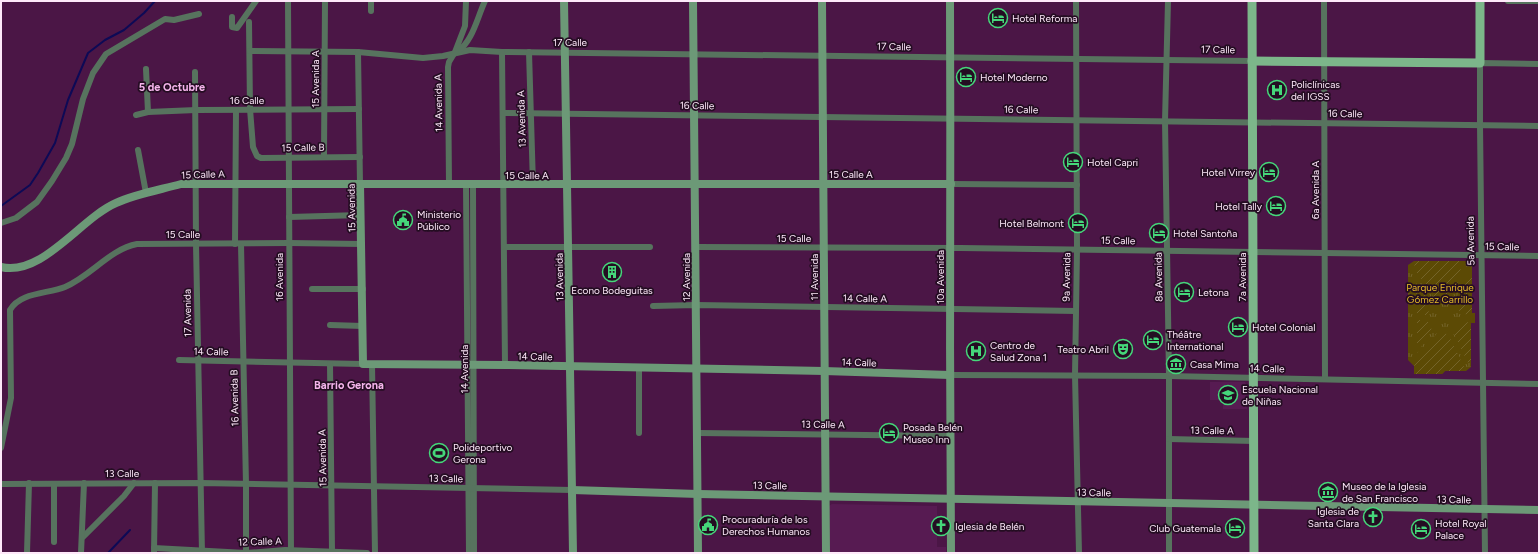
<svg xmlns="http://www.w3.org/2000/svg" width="1540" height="554" viewBox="0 0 1540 554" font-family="Figtree,sans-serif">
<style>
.built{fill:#571b52}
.park{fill:url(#park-tufts)}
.garden{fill:url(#garden-furrows)}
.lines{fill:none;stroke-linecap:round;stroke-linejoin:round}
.stream{stroke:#0d0a56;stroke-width:2}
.street{stroke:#57735e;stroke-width:6}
.secondary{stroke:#6c9977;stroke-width:8}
.primary{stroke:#7cb68a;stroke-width:9}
.labels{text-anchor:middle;stroke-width:3.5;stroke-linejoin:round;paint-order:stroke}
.poi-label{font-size:10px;fill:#fee9fa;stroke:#240d22;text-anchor:start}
.street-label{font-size:10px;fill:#fee9fa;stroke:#240d22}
.park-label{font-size:10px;fill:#e7bd28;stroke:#240d22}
.neighbourhood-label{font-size:11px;font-weight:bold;fill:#f4b4eb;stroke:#240d22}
</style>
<defs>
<pattern id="park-tufts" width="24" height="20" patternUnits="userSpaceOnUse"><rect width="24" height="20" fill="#5c4a05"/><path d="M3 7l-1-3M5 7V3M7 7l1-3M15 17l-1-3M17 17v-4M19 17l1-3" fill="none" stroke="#74642a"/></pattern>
<pattern id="garden-furrows" width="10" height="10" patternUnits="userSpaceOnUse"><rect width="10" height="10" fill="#5c4a05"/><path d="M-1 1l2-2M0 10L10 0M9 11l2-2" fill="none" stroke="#74642a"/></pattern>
</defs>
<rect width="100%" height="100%" fill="#4b1646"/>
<!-- built -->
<g class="built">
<polygon points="1210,382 1245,382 1246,384 1247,409 1223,409 1223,400 1210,400"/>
<polygon points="832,504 937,506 937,547 946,547 946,553 830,553 829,506"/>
</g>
<!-- park -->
<polygon class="park" points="1414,261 1468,261 1472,265 1472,313 1475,313 1475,323 1471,323 1471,367 1466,371 1445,371 1442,374 1414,374 1414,366 1408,360 1408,265"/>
<!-- garden -->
<g class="garden">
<polygon points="1414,261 1460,261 1461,275 1449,300 1437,301 1415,270"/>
<polygon points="1472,278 1472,313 1461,315 1458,307 1454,302 1466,279"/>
<polygon points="1416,283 1432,304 1427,315 1417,315"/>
<polygon points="1417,320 1427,320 1432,330 1417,353"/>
<polygon points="1461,321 1471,323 1471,363 1468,363 1453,332 1458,328"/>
<polygon points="1437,333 1448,334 1466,371 1445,371 1442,374 1414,374 1414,366"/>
</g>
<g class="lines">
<!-- stream -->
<g class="stream">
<polyline points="1,206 30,185 38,173 55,143 68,100 88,53 105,40 124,30 144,13 155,1"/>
<polyline points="108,553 130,530"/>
</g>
<!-- street -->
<g class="street">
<polyline points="288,1 291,553"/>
<polyline points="371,1 371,11"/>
<polyline points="1076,1 1077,250 1075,375 1079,553"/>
<polyline points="1168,1 1165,121 1169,376 1169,553"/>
<polyline points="1324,1 1325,379"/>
<polyline points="1508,1 1539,1"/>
<polyline points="232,17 232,27 237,28 256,1"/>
<polyline points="249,22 250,109 253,147 257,156 261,158 360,157"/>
<polyline points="250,51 358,52 423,58 443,56 470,50 502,52 1252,61"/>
<polyline points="358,52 360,184"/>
<path d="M 457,52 C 473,41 477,18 485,1"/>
<polyline points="502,52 505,365"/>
<polyline points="529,52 533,185"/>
<polyline points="146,69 148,112"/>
<polyline points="195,72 196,244 202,553"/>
<polyline points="503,113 1539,126"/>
<polyline points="136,115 148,112 196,110 359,109"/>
<polyline points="138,150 146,193"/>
<polyline points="324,156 325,1"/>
<polyline points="951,184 1077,185"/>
<polyline points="449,185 448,67 449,62 455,52 465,26 466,1"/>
<polyline points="466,185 469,553"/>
<polyline points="473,185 474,553"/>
<polyline points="289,217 361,215"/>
<polyline points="1,223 16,218 37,202 52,181 66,158 72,144 83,99 93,73 106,54 165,19 174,20 199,14"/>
<polyline points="235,244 236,110"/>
<polyline points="241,244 246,484 246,553"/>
<polyline points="504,247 650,247"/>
<polyline points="696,247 960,248 1539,256"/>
<polyline points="312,289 363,289"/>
<polyline points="653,306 696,305 1076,311"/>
<polyline points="330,325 363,326"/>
<polyline points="179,360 363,364"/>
<polyline points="330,364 332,551"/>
<polyline points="372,364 375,553"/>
<polyline points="639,368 639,433"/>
<polyline points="950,375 1169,376 1539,384"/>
<polyline points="697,433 950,436"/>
<polyline points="1169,439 1254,441"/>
<path d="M 1,448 L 11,398 L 10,310 C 20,292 48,294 65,287 C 91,276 110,249 137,244 L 289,243 L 362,244"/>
<polyline points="1,484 201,483 572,490"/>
<polyline points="83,537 124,496 134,483"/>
<polyline points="54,542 54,484"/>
<polyline points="154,548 246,553 285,550 367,553"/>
<polyline points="27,553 29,483"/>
<polyline points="81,553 84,483"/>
<polyline points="154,553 155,483"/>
<polyline points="1485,553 1480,125 1480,63 1539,64"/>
</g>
<!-- secondary -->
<g class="secondary">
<polyline points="564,1 573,553"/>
<polyline points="693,1 698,553"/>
<polyline points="822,1 826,553"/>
<path d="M 950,1 C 951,185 949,369 951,553"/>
<polyline points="360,184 363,364 505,365 824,371 950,375"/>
<path d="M 1,267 C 42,277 81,218 116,203 C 136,194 159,190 181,184 L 951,184"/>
<polyline points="572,490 698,494 1539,510"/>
</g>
<!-- primary -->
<g class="primary">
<polyline points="1252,1 1254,553"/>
<polyline points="1252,61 1480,63 1480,1"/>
</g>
</g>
<!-- icons -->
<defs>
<symbol id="hotel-ring" viewBox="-11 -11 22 22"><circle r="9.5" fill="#240d22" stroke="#45d77a" stroke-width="1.5"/><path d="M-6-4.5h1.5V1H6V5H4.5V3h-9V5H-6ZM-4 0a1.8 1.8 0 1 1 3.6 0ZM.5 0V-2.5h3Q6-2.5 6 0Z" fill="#45d77a"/></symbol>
<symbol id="hospital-ring" viewBox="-11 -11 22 22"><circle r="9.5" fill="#240d22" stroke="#45d77a" stroke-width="1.5"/><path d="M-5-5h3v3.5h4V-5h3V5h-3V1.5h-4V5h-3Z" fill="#45d77a"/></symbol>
<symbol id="civic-ring" viewBox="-11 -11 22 22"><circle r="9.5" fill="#240d22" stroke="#45d77a" stroke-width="1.5"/><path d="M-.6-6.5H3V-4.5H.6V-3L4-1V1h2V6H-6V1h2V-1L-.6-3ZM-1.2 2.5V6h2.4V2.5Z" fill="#45d77a"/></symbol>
<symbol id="building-ring" viewBox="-11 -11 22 22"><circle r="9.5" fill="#240d22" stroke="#45d77a" stroke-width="1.5"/><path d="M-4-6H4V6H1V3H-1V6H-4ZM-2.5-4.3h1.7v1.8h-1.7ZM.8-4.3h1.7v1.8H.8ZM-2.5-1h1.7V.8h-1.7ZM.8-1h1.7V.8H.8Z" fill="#45d77a"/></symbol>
<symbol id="theatre-ring" viewBox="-11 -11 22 22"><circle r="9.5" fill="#240d22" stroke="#45d77a" stroke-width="1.5"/><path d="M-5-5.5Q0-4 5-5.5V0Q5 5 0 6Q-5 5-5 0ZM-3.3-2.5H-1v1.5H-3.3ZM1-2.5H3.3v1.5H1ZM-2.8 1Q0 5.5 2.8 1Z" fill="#45d77a"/></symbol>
<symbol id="museum-ring" viewBox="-11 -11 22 22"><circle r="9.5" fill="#240d22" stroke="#45d77a" stroke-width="1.5"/><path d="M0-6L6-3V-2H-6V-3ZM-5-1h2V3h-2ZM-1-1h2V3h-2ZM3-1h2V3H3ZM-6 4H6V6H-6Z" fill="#45d77a"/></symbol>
<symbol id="school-ring" viewBox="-11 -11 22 22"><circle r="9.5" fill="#240d22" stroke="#45d77a" stroke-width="1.5"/><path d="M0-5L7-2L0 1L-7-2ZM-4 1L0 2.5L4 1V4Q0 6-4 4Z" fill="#45d77a"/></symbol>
<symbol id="stadium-ring" viewBox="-11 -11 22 22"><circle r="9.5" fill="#240d22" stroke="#45d77a" stroke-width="1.5"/><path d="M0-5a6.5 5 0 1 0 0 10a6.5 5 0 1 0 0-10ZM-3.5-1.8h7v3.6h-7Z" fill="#45d77a"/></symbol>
<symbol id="church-ring" viewBox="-11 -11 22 22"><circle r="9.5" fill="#240d22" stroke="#45d77a" stroke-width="1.5"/><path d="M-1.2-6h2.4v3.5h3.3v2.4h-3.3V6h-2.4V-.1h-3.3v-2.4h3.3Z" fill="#45d77a"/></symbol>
</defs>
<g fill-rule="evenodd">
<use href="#hotel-ring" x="987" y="7" width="22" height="22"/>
<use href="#hotel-ring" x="955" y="66" width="22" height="22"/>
<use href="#hospital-ring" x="1266" y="79" width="22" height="22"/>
<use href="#hotel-ring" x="1062" y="151" width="22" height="22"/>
<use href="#hotel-ring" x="1258" y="161" width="22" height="22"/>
<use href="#hotel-ring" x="1265" y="195" width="22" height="22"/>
<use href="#civic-ring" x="392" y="209" width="22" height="22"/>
<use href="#hotel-ring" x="1067" y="212" width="22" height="22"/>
<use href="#hotel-ring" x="1148" y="222" width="22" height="22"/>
<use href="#building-ring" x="601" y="261" width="22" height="22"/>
<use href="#hotel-ring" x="1173" y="281" width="22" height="22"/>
<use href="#hotel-ring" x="1227" y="316" width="22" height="22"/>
<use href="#hotel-ring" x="1142" y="329" width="22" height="22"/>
<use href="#theatre-ring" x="1112" y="338" width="22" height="22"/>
<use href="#hospital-ring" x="965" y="340" width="22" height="22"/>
<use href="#museum-ring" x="1165" y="353" width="22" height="22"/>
<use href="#school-ring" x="1217" y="384" width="22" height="22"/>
<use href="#hotel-ring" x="878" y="422" width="22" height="22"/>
<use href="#stadium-ring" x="428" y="442" width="22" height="22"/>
<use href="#museum-ring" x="1317" y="481" width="22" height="22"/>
<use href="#church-ring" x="1362" y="506" width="22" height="22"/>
<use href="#civic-ring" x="697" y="514" width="22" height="22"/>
<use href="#church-ring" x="930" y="515" width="22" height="22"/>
<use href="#hotel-ring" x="1224" y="517" width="22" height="22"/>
<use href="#hotel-ring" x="1410" y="518" width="22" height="22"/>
</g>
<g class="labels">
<!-- poi labels -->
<g class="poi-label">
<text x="1012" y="22">Hotel Reforma</text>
<text x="980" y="81">Hotel Moderno</text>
<text x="1291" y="88">Policlínicas<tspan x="1291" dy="12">del IGSS</tspan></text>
<text x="1087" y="166">Hotel Capri</text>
<text x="1255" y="176" text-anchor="end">Hotel Virrey</text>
<text x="1262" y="210" text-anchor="end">Hotel Tally</text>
<text x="417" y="218">Ministerio<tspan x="417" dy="12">Público</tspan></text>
<text x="1064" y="227" text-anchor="end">Hotel Belmont</text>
<text x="1173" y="237">Hotel Santoña</text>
<text x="612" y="294" text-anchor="middle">Econo Bodeguitas</text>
<text x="1198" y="296">Letona</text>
<text x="1252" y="331">Hotel Colonial</text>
<text x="1167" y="338">Théâtre<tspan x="1167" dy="12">International</tspan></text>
<text x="990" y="349">Centro de<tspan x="990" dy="12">Salud Zona 1</tspan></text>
<text x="1109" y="353" text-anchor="end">Teatro Abril</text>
<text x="1190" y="368">Casa Mima</text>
<text x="1242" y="393">Escuela Nacional<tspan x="1242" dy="12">de Niñas</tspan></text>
<text x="903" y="431">Posada Belén<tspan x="903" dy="12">Museo Inn</tspan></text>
<text x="453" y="451">Polideportivo<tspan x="453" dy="12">Gerona</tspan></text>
<text x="1342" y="490">Museo de la Iglesia<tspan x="1342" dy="12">de San Francisco</tspan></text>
<text x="1359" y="515" text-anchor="end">Iglesia de<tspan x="1359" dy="12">Santa Clara</tspan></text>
<text x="722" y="523">Procuraduría de los<tspan x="722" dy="12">Derechos Humanos</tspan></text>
<text x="1435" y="527">Hotel Royal<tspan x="1435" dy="12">Palace</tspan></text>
<text x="955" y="530">Iglesia de Belén</text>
<text x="1221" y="532" text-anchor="end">Club Guatemala</text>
</g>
<!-- street labels -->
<g class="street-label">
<text x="570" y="46">17 Calle</text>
<text transform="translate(894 46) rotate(1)" y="4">17 Calle</text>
<text transform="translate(1218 49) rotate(1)" y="4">17 Calle</text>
<text transform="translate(315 79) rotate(-90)" y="4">15 Avenida A</text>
<text x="247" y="104">16 Calle</text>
<text transform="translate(438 103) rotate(-91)" y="4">14 Avenida A</text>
<text transform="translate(697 105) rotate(1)" y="4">16 Calle</text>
<text transform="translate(1021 109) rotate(1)" y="4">16 Calle</text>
<text transform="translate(1345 113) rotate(1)" y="4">16 Calle</text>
<text transform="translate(521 119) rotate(-92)" y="4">13 Avenida A</text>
<text transform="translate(303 147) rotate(-1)" y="4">15 Calle B</text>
<text transform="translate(203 174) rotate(-2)" y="4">15 Calle A</text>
<text x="851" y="178">15 Calle A</text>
<text x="527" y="179">15 Calle A</text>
<text transform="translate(1315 190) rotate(-90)" y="4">6a Avenida A</text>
<text transform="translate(351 208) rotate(-91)" y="4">15 Avenida</text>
<text x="183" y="238">15 Calle</text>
<text x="794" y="242">15 Calle</text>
<text transform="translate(1118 240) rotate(1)" y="4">15 Calle</text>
<text transform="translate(1470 241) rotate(-91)" y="4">5a Avenida</text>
<text transform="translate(1502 246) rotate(1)" y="4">15 Calle</text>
<text transform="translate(279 277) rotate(-90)" y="4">16 Avenida</text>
<text transform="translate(559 277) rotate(-91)" y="4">13 Avenida</text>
<text transform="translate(686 277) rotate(-90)" y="4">12 Avenida</text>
<text transform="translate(814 277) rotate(-90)" y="4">11 Avenida</text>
<text transform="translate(940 277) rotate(-90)" y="4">10a Avenida</text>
<text transform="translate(1066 277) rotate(-89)" y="4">9a Avenida</text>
<text transform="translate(1158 277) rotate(-91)" y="4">8a Avenida</text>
<text transform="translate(1242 277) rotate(-90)" y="4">7a Avenida</text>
<text transform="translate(865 298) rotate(1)" y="4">14 Calle A</text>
<text transform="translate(187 313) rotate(-91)" y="4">17 Avenida</text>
<text transform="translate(211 351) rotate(1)" y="4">14 Calle</text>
<text transform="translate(535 356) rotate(1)" y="4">14 Calle</text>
<text transform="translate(859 362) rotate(2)" y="4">14 Calle</text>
<text transform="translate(1267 368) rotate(1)" y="4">14 Calle</text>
<text transform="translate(464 369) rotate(-90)" y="4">14 Avenida</text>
<text transform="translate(234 398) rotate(-91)" y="4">16 Avenida B</text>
<text transform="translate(823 424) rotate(1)" y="4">13 Calle A</text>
<text transform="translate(1212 430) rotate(1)" y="4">13 Calle A</text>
<text transform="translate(322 458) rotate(-91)" y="4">15 Avenida A</text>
<text x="122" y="477">13 Calle</text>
<text transform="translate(446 478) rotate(1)" y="4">13 Calle</text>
<text transform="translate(770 485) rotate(1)" y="4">13 Calle</text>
<text transform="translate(1094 492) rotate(1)" y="4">13 Calle</text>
<text transform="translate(1454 499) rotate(1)" y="4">13 Calle</text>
<text transform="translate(260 541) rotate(-2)" y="4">12 Calle A</text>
</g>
<!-- park labels -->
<g class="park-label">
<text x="1440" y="291">Parque Enrique<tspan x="1440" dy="12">Gómez Carrillo</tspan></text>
</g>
<!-- neighbourhood labels -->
<g class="neighbourhood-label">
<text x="172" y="91">5 de Octubre</text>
<text x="349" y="389">Barrio Gerona</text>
</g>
</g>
<!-- border -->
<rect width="1540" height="554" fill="none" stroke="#fee9fa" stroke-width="4"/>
</svg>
